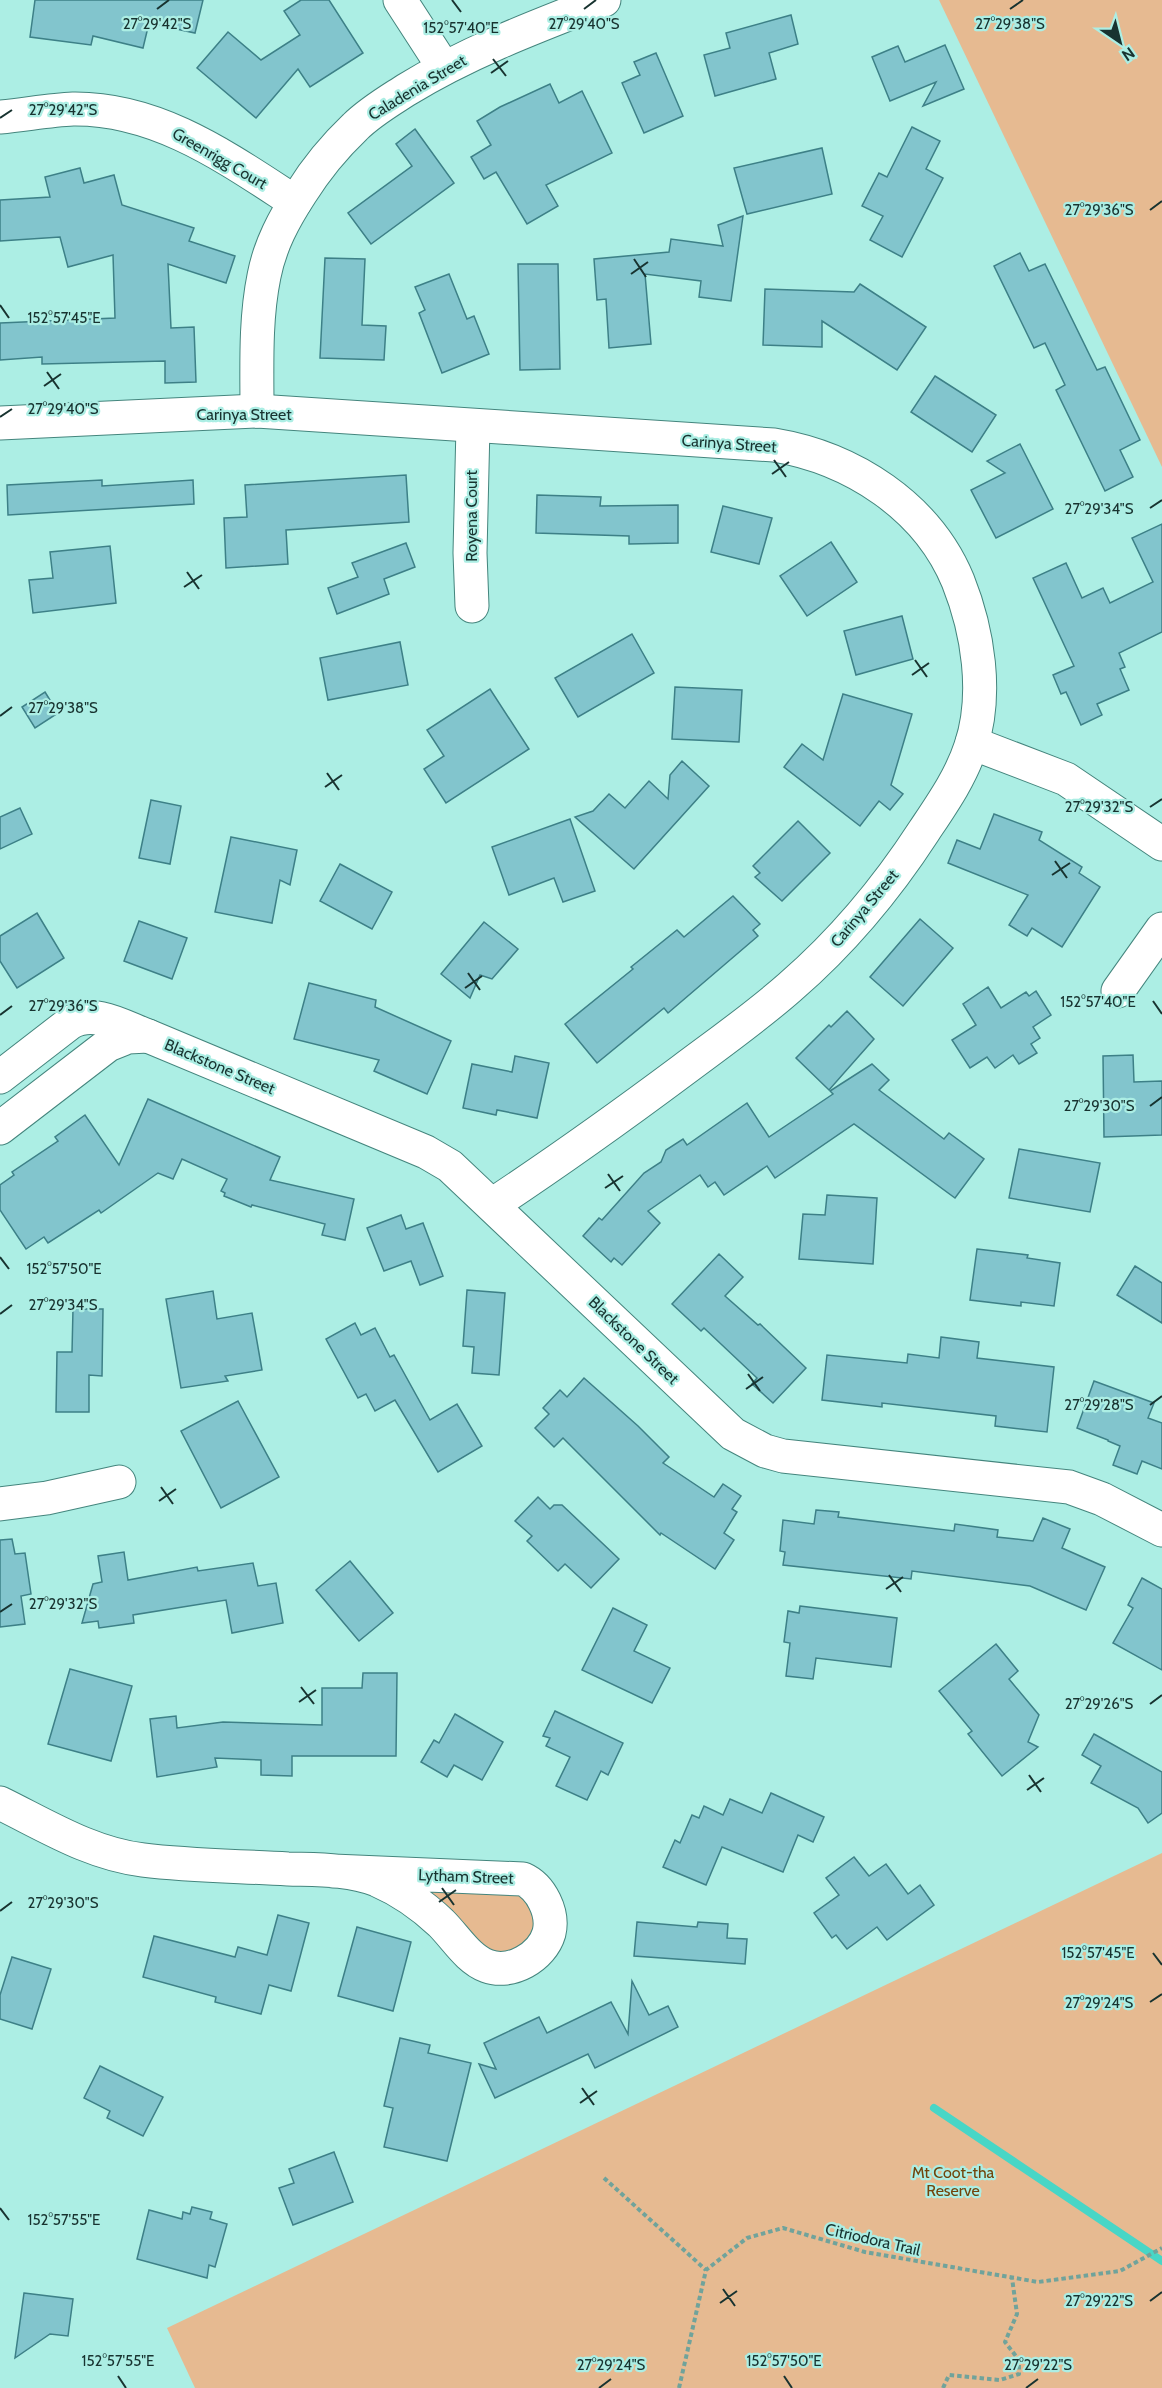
<svg xmlns="http://www.w3.org/2000/svg" width="1162" height="2388" viewBox="0 0 1162 2388" font-family="Cabin,sans-serif">
<style>
.green{fill:#e6ba91}
.lines{fill:none;stroke-linecap:round;stroke-linejoin:round}
.stream{stroke:#48d6c6;stroke-width:8}
.building{fill:#82c5cd;stroke:#3d8087;stroke-width:1.5}
.minor-casing{stroke:#44857d;stroke-width:35}
.path{stroke:#70a39b;stroke-width:4;stroke-dasharray:4.5 3;stroke-linecap:butt}
.minor{stroke:#fff;stroke-width:33}
.ticks{fill:none;stroke:#183330;stroke-width:2}
.labels{text-anchor:middle;stroke-width:4.5;stroke-linejoin:round;paint-order:stroke}
.street-label{font-size:16px;fill:#183330;stroke:#aceee4}
.park-label{font-size:16px;fill:#72440b;stroke:#aceee4}
.ticks-label{font-size:15px;text-anchor:middle;fill:#183330;stroke:#aceee4;stroke-width:4.5;stroke-linejoin:round;paint-order:stroke}
</style>
<rect width="100%" height="100%" fill="#aceee4"/>
<!-- green -->
<g class="green">
<polygon points="939,0 1162,0 1162,467"/>
<polygon points="1162,1853 1162,2388 195,2388 167,2328"/>
<path d="M 430,1890 C 449,1890 508,1887 522,1896 C 553,1916 520,1966 488,1950 C 478,1944 472,1931 463,1923 C 453,1912 440,1902 429,1892 Z"/>
</g>
<g class="lines">
<!-- stream -->
<polyline class="stream" points="934,2108 1162,2261"/>
</g>
<!-- building -->
<g class="building">
<polygon points="35,0 203,0 195,33 149,23 143,48 93,36 91,45 30,37"/>
<polygon points="301,0 329,0 363,53 310,87 298,69 256,118 197,68 228,32 261,60 300,35 284,11"/>
<polygon points="791,15 798,44 769,53 776,79 715,96 704,55 730,48 726,33"/>
<polygon points="945,45 964,89 923,106 936,82 890,101 872,57 898,46 905,62"/>
<polygon points="656,53 683,116 644,133 622,83 640,75 634,62"/>
<polygon points="550,84 559,103 582,91 612,153 546,185 558,206 527,224 496,172 484,179 471,157 491,145 477,121 500,107"/>
<polygon points="912,127 940,141 926,169 943,178 902,257 870,240 883,216 862,206 879,173 887,177"/>
<polygon points="415,129 454,183 371,244 348,213 412,166 396,144"/>
<polygon points="822,148 832,194 747,214 734,168"/>
<polygon points="80,168 84,183 114,175 122,205 194,228 189,241 235,256 226,283 168,264 171,328 194,327 196,382 165,383 165,361 42,364 42,357 0,360 0,323 115,318 113,255 68,267 60,237 0,241 0,200 50,197 45,177"/>
<polygon points="743,216 731,301 699,297 701,281 645,274 651,344 609,348 606,299 597,300 594,259 669,252 671,239 723,246 718,225"/>
<polygon points="1020,253 1029,271 1045,264 1097,370 1105,367 1140,440 1120,450 1133,477 1105,491 1056,390 1065,385 1045,343 1034,348 994,266"/>
<polygon points="325,258 365,259 362,325 386,326 384,360 320,358"/>
<polygon points="518,264 558,264 560,369 520,370"/>
<polygon points="449,274 467,319 474,316 489,354 442,373 419,313 425,310 415,287"/>
<polygon points="860,284 926,327 897,370 822,321 822,347 763,345 765,289 854,292"/>
<polygon points="935,376 996,415 972,452 911,412"/>
<polygon points="1020,444 1053,509 996,538 971,490 1005,473 987,461"/>
<polygon points="406,475 409,522 286,530 288,564 226,568 224,518 247,517 245,485"/>
<polygon points="102,480 102,486 193,480 194,504 8,515 7,485"/>
<polygon points="537,495 601,497 600,506 678,505 678,543 629,544 629,536 536,533"/>
<polygon points="723,506 772,518 759,564 711,552"/>
<polygon points="1162,524 1162,632 1119,653 1125,667 1120,669 1129,690 1097,704 1102,715 1081,725 1066,692 1061,694 1053,675 1074,666 1033,578 1066,563 1082,598 1103,588 1110,603 1153,582 1132,538"/>
<polygon points="831,542 857,582 807,616 780,576"/>
<polygon points="406,543 415,567 384,579 389,594 337,614 328,588 358,577 352,563"/>
<polygon points="110,546 116,603 33,613 29,580 53,578 50,552"/>
<polygon points="902,616 913,659 856,675 844,631"/>
<polygon points="632,634 654,673 578,717 555,678"/>
<polygon points="400,642 408,685 328,700 320,658"/>
<polygon points="675,687 742,690 739,742 672,739"/>
<polygon points="490,689 529,749 446,803 424,769 444,756 427,730"/>
<polygon points="45,692 58,713 35,728 22,707"/>
<polygon points="843,694 912,714 891,785 903,794 890,810 879,801 860,826 784,767 802,744 823,760"/>
<polygon points="682,761 709,786 634,869 575,817 593,811 609,794 625,808 649,781 668,799 670,775"/>
<polygon points="151,800 181,806 170,864 139,858"/>
<polygon points="20,808 32,834 0,849 0,817"/>
<polygon points="994,814 1042,832 1039,840 1082,867 1079,873 1100,887 1062,947 1032,928 1027,936 1009,925 1028,895 948,863 957,840 980,849"/>
<polygon points="570,819 595,891 563,902 554,878 509,895 492,847"/>
<polygon points="798,821 830,853 782,901 755,877 760,873 753,866"/>
<polygon points="231,837 297,850 290,885 280,880 272,923 215,912"/>
<polygon points="340,864 392,892 372,929 320,901"/>
<polygon points="733,896 760,924 753,930 758,936 668,1013 664,1008 597,1063 565,1024 633,969 631,967 677,930 684,937"/>
<polygon points="37,913 64,958 17,988 0,961 0,936"/>
<polygon points="920,919 953,948 903,1006 870,977"/>
<polygon points="139,921 187,938 172,979 124,961"/>
<polygon points="484,922 518,949 492,979 480,975 470,998 441,974"/>
<polygon points="309,983 376,1000 375,1007 451,1041 427,1094 374,1071 379,1060 294,1039"/>
<polygon points="988,987 1001,1008 1026,992 1029,996 1036,991 1051,1015 1033,1027 1040,1038 1031,1044 1037,1053 1019,1064 1013,1055 995,1068 987,1057 970,1068 952,1040 976,1025 963,1004"/>
<polygon points="847,1011 874,1039 829,1090 796,1058 829,1025 831,1027"/>
<polygon points="1133,1055 1134,1082 1162,1081 1162,1135 1104,1137 1103,1056"/>
<polygon points="515,1056 549,1063 537,1118 497,1110 496,1115 463,1108 472,1064 512,1072"/>
<polygon points="872,1064 889,1080 879,1090 944,1139 949,1133 984,1159 955,1198 854,1124 775,1178 767,1166 724,1195 715,1182 708,1187 700,1175 648,1211 660,1223 622,1265 614,1258 611,1262 583,1236 599,1218 602,1220 644,1173 661,1162 666,1150 683,1139 687,1145 747,1103 769,1137 833,1094 830,1091"/>
<polygon points="148,1099 280,1157 270,1180 354,1199 345,1240 322,1235 325,1224 252,1205 251,1207 224,1196 225,1193 221,1191 227,1179 182,1159 173,1179 158,1173 101,1213 99,1210 48,1243 44,1237 26,1249 0,1210 0,1185 14,1175 12,1172 58,1141 55,1137 85,1115 119,1165"/>
<polygon points="1019,1149 1100,1163 1090,1212 1009,1198"/>
<polygon points="827,1195 877,1198 873,1264 799,1259 803,1214 825,1215"/>
<polygon points="401,1215 406,1229 423,1223 443,1276 420,1285 411,1261 384,1271 367,1228"/>
<polygon points="977,1249 1028,1255 1027,1258 1060,1263 1054,1306 1021,1302 1021,1306 970,1300"/>
<polygon points="719,1254 743,1277 725,1296 758,1325 760,1324 806,1368 773,1403 752,1384 757,1378 704,1328 701,1331 672,1304"/>
<polygon points="1135,1266 1162,1283 1162,1323 1117,1295"/>
<polygon points="467,1290 505,1293 499,1375 472,1373 474,1347 463,1346"/>
<polygon points="213,1291 217,1319 252,1313 262,1370 225,1376 228,1381 181,1388 166,1299"/>
<polygon points="73,1309 103,1309 102,1376 89,1375 89,1412 56,1412 57,1352 72,1352"/>
<polygon points="355,1323 361,1335 375,1328 390,1357 394,1355 430,1420 457,1404 482,1446 438,1472 395,1400 375,1411 366,1394 358,1398 326,1339"/>
<polygon points="941,1337 979,1342 977,1358 1054,1367 1047,1432 995,1426 996,1416 882,1403 882,1407 822,1400 827,1355 907,1363 908,1354 939,1358"/>
<polygon points="584,1378 638,1426 669,1457 663,1463 714,1497 723,1484 741,1496 732,1509 737,1512 724,1533 734,1540 715,1569 661,1533 660,1535 563,1438 554,1447 535,1428 549,1414 543,1408 560,1390 567,1397"/>
<polygon points="1094,1381 1154,1403 1148,1418 1162,1423 1162,1469 1142,1461 1137,1474 1113,1465 1120,1446 1108,1441 1108,1440 1077,1428"/>
<polygon points="238,1401 279,1477 221,1508 181,1431"/>
<polygon points="538,1497 550,1509 554,1505 562,1505 619,1559 591,1588 565,1564 558,1571 527,1541 532,1536 515,1521"/>
<polygon points="816,1510 839,1512 838,1517 954,1531 955,1524 998,1530 997,1537 1033,1541 1043,1518 1070,1529 1062,1548 1105,1567 1086,1610 1030,1586 912,1571 911,1579 783,1565 785,1552 780,1551 783,1520 814,1524"/>
<polygon points="12,1539 15,1554 25,1553 31,1594 21,1596 25,1624 0,1627 0,1540"/>
<polygon points="124,1552 128,1580 197,1567 198,1571 253,1563 258,1586 276,1583 283,1623 232,1633 226,1600 133,1615 134,1623 99,1628 98,1621 82,1623 93,1584 102,1582 98,1556"/>
<polygon points="350,1561 393,1613 359,1641 316,1590"/>
<polygon points="1142,1578 1162,1589 1162,1670 1113,1643 1133,1608 1128,1605"/>
<polygon points="800,1606 897,1618 891,1667 816,1658 813,1679 786,1676 790,1643 784,1642 788,1611 799,1613"/>
<polygon points="613,1608 647,1625 634,1651 670,1668 652,1703 582,1670"/>
<polygon points="996,1644 1018,1671 1009,1679 1039,1715 1028,1742 1038,1747 1002,1776 968,1734 972,1731 939,1691"/>
<polygon points="70,1669 132,1686 111,1761 48,1744"/>
<polygon points="363,1673 397,1673 396,1756 292,1756 292,1776 261,1775 261,1760 215,1758 217,1767 157,1777 150,1719 176,1716 177,1728 223,1722 322,1725 322,1688 362,1688"/>
<polygon points="555,1711 623,1743 608,1775 601,1771 587,1800 556,1786 570,1757 546,1746 550,1738 543,1736"/>
<polygon points="455,1714 503,1742 482,1780 454,1765 447,1777 421,1762 434,1740 439,1743"/>
<polygon points="1094,1734 1162,1772 1162,1813 1148,1823 1138,1808 1091,1783 1101,1766 1082,1755"/>
<polygon points="771,1793 824,1817 813,1842 798,1835 783,1872 722,1847 706,1885 663,1867 675,1840 680,1843 692,1815 699,1818 704,1806 723,1815 730,1799 762,1813"/>
<polygon points="854,1857 869,1876 886,1864 908,1894 920,1885 934,1905 887,1940 877,1927 847,1949 836,1935 832,1938 814,1913 839,1895 826,1878"/>
<polygon points="278,1915 309,1923 291,1991 269,1985 261,2014 215,2002 216,1997 143,1977 154,1936 235,1957 238,1947 267,1955"/>
<polygon points="637,1922 697,1927 698,1922 728,1924 727,1938 747,1939 745,1964 634,1956"/>
<polygon points="357,1927 411,1942 393,2011 338,1996"/>
<polygon points="12,1957 51,1969 32,2029 0,2019 0,1995"/>
<polygon points="632,1981 649,2015 668,2006 678,2027 595,2068 588,2054 495,2098 479,2064 496,2069 484,2043 539,2017 547,2033 611,2002 628,2034"/>
<polygon points="400,2038 430,2045 428,2053 471,2063 447,2161 384,2147 393,2108 384,2106"/>
<polygon points="100,2066 163,2097 143,2136 107,2118 110,2111 84,2098"/>
<polygon points="334,2152 353,2202 293,2225 279,2188 294,2183 289,2169"/>
<polygon points="192,2207 212,2212 210,2219 227,2224 215,2267 209,2265 207,2278 137,2259 149,2210 182,2219 183,2212 190,2214"/>
<polygon points="24,2293 73,2299 68,2336 50,2334 15,2358"/>
</g>
<g class="lines">
<defs>
<g id="minor">
<polyline points="400,0 444,68"/>
<path d="M 0,117 C 24,115 49,110 73,109 C 158,108 227,158 295,202"/>
<path d="M 257,411 C 257,366 255,320 264,276 C 270,245 284,219 301,193 C 316,169 334,147 355,127 C 370,112 389,101 406,90 C 468,52 537,26 604,0"/>
<path d="M 0,423 L 257,411 L 774,445 C 852,458 927,506 958,581 C 978,631 988,694 971,746 C 961,777 942,804 924,831 C 887,888 842,942 790,987 C 756,1017 719,1043 683,1070 C 620,1117 557,1162 492,1205"/>
<polyline points="472,606 470,553 473,426"/>
<polyline points="972,743 1066,779 1162,844"/>
<polyline points="1118,991 1162,929"/>
<path d="M 0,1077 L 70,1023 C 94,1008 124,1027 148,1036 L 426,1152 L 450,1166 L 733,1434 L 765,1451 L 783,1456 L 1069,1487 L 1102,1499 L 1162,1530"/>
<polyline points="0,1128 108,1045 128,1037 148,1036"/>
<polyline points="0,1504 47,1498 119,1482"/>
<path d="M 0,1803 C 45,1825 91,1854 143,1860 C 191,1866 240,1866 288,1869 C 317,1870 349,1869 377,1880 C 400,1890 423,1906 441,1923 C 456,1938 468,1959 487,1966 C 511,1975 542,1957 549,1933 C 554,1913 541,1887 523,1879 L 333,1871"/>
</g>
</defs>
<!-- minor casing -->
<use href="#minor" class="minor-casing"/>
<!-- path -->
<g class="path">
<polyline points="604,2178 706,2270"/>
<polyline points="679,2388 706,2270 747,2238 783,2228 865,2252 1038,2282 1120,2271 1162,2248"/>
<polyline points="943,2388 949,2375 1000,2380 1019,2374 1019,2360 1005,2342 1017,2314 1012,2278"/>
</g>
<!-- minor -->
<use href="#minor" class="minor"/>
</g>
<!-- ticks -->
<path class="ticks" d="M 452,0 L 461,12M 157,9 L 169,0M 584,9 L 596,0M 1010,9 L 1023,0M 493,59 L 506,76M 491,73 L 508,61M 0,118 L 12,110M 1150,210 L 1162,201M 634,259 L 646,277M 631,274 L 648,262M 0,305 L 9,318M 47,372 L 59,389M 44,386 L 61,374M 0,417 L 12,409M 774,460 L 786,477M 772,474 L 789,462M 1150,508 L 1162,500M 187,572 L 199,589M 184,587 L 202,575M 915,660 L 927,677M 912,675 L 929,663M 0,716 L 12,707M 327,773 L 339,790M 325,787 L 342,775M 1150,807 L 1162,799M 1055,861 L 1067,878M 1052,875 L 1070,863M 468,973 L 480,990M 465,988 L 482,976M 1153,1001 L 1162,1014M 0,1015 L 12,1006M 1150,1106 L 1162,1097M 608,1174 L 620,1191M 605,1188 L 623,1176M 0,1257 L 9,1269M 0,1314 L 12,1305M 748,1374 L 760,1391M 746,1389 L 763,1377M 1150,1405 L 1162,1396M 161,1487 L 173,1504M 159,1501 L 176,1489M 889,1575 L 901,1592M 886,1589 L 903,1577M 0,1612 L 12,1604M 301,1687 L 314,1704M 299,1702 L 316,1690M 1150,1704 L 1162,1695M 1029,1775 L 1041,1792M 1027,1790 L 1044,1778M 442,1888 L 454,1905M 439,1902 L 456,1890M 0,1911 L 12,1902M 1153,1953 L 1162,1965M 1150,2002 L 1162,1994M 582,2088 L 594,2105M 580,2103 L 597,2091M 0,2208 L 9,2220M 723,2289 L 735,2306M 1150,2301 L 1162,2292M 720,2303 L 737,2291M 118,2376 L 126,2388M 784,2376 L 792,2388M 599,2388 L 611,2379M 1026,2388 L 1038,2379"/>
<g class="labels">
<!-- street labels -->
<g class="street-label">
<text transform="translate(417 87) rotate(-31)" y="6">Caladenia Street</text>
<text transform="translate(220 158) rotate(30)" y="6">Greenrigg Court</text>
<text x="244" y="420">Carinya Street</text>
<text transform="translate(729 443) rotate(4)" y="6">Carinya Street</text>
<text transform="translate(471 516) rotate(-90)" y="6">Royena Court</text>
<text transform="translate(864 908) rotate(-50)" y="6">Carinya Street</text>
<text transform="translate(220 1066) rotate(23)" y="6">Blackstone Street</text>
<text transform="translate(634 1340) rotate(44)" y="6">Blackstone Street</text>
<text transform="translate(466 1876) rotate(2)" y="6">Lytham Street</text>
<text transform="translate(873 2239) rotate(13)" y="6">Citriodora Trail</text>
</g>
<!-- park labels -->
<g class="park-label">
<text x="953" y="2178">Mt Coot-tha<tspan x="953" dy="18">Reserve</tspan></text>
</g>
</g>
<g class="ticks-label">
<text x="584" y="29">27°29'40"S</text>
<text x="1010" y="29">27°29'38"S</text>
<text x="157" y="29">27°29'42"S</text>
<text x="461" y="33">152°57'40"E</text>
<text x="63" y="115">27°29'42"S</text>
<text x="1099" y="215">27°29'36"S</text>
<text x="64" y="323">152°57'45"E</text>
<text x="63" y="414">27°29'40"S</text>
<text x="1099" y="514">27°29'34"S</text>
<text x="63" y="713">27°29'38"S</text>
<text x="1099" y="812">27°29'32"S</text>
<text x="1098" y="1007">152°57'40"E</text>
<text x="63" y="1011">27°29'36"S</text>
<text x="1099" y="1111">27°29'30"S</text>
<text x="64" y="1274">152°57'50"E</text>
<text x="63" y="1310">27°29'34"S</text>
<text x="1099" y="1410">27°29'28"S</text>
<text x="63" y="1609">27°29'32"S</text>
<text x="1099" y="1709">27°29'26"S</text>
<text x="63" y="1908">27°29'30"S</text>
<text x="1098" y="1958">152°57'45"E</text>
<text x="1099" y="2008">27°29'24"S</text>
<text x="64" y="2225">152°57'55"E</text>
<text x="1099" y="2306">27°29'22"S</text>
<text x="118" y="2366">152°57'55"E</text>
<text x="784" y="2366">152°57'50"E</text>
<text x="611" y="2370">27°29'24"S</text>
<text x="1038" y="2370">27°29'22"S</text>
</g>
<!-- north arrow -->
<g transform="translate(1120 42) rotate(145)" stroke="#aceee4" stroke-width="4.5" paint-order="stroke">
<path d="M0-4.5L10 22L0 15L-10 22Z" fill="#183330"/>
<text y="-9" font-size="16" font-weight="bold" text-anchor="middle" fill="#183330">N</text>
</g>
</svg>
